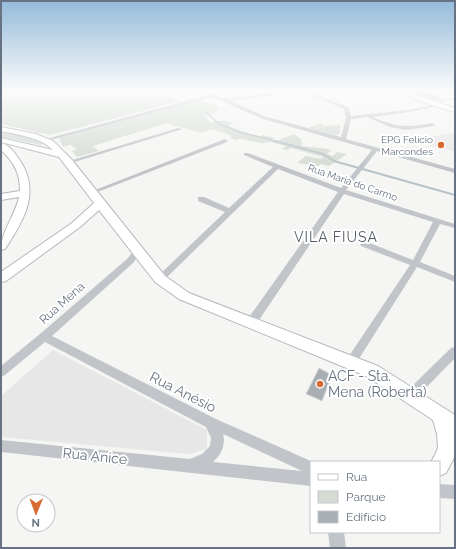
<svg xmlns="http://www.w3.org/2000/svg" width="456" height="549" viewBox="0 0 456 549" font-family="Raleway,sans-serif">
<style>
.built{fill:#e6e7e6}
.green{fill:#d6dcd4}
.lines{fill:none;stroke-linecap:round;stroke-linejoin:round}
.stream-far1{stroke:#b9c2c8;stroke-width:1.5}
.stream{stroke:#b9c2c8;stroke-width:2}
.building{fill:#a8aeb4;stroke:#d7d7d5}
.secondary-casing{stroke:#b4b8bc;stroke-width:2}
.street{fill:#c1c4c8;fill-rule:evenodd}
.secondary{fill:#fff;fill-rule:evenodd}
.poi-dot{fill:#d76b31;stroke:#fff;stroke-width:1.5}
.labels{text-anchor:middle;stroke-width:4;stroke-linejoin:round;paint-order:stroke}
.far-poi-label{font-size:10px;fill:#677382;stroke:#fff;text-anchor:end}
.far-street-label{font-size:10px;fill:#677382;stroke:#fff}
.street-label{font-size:12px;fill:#677382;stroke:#fff}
.quarter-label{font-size:14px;letter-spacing:1px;fill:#545d67;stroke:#fff}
.near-poi-label{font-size:14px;fill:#677382;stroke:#fff;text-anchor:start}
.near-street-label{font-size:14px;fill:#677382;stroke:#fff}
</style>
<rect width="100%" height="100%" fill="#f5f6f3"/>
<!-- built -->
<g class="built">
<polygon points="455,132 455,152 409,140 430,137"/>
<polygon points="53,350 207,430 207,449 189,454 1,437 1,396"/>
</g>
<!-- green -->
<g class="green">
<polygon points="1,91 155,91 181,101 50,135 1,124"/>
<path d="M 201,100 L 221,108 L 216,110 L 219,111 L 205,116 L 211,123 C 220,120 224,120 233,123 L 229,126 L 239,130 L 238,131 L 259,137 L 263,135 L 275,138 L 271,140 L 277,141 L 294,134 L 301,139 L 302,146 L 329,149 L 331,151 L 327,154 L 333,156 L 337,152 L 347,154 L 329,166 L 321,164 L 318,166 L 297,163 L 306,156 L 321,159 L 323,157 L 291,148 L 287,150 L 282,149 L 286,146 L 270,142 L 261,143 L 241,139 L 236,140 L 229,137 L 232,136 L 213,129 L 200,133 C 189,128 178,128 167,123 L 93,146 L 99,151 L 77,157 L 72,151 L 77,149 L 70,145 L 63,147 L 59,138 Z"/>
<polygon points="320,123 324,126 340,125 340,134 336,135 308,128"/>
<polygon points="1,130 32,137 45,142 41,145 1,137"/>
</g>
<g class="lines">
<!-- stream-far1 -->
<polyline class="stream-far1" points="207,113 219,124 240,132 279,142"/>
<!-- stream -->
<polyline class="stream" points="275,141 323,154 334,161 455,195"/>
</g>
<!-- building -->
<g class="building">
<polygon points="428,92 442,98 435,100 415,93"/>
<polygon points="319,368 332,375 322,401 306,394"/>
</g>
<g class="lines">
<defs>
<g id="secondary">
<polygon points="397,91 405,91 455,108 455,112 431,105"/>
<path d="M 1,127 L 36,134 L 53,141 L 72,160 L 165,276 L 189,293 L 378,366 L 455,415 L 455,456 L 446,473 L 439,476 L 439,462 L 431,462 L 436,453 L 438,447 L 437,434 L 433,420 L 366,376 L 179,299 L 155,282 L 99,210 L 80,227 L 6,281 L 1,282 L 1,272 L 72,223 L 94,203 L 59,157 L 1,142 L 1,138 L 53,150 C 40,137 18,135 1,131 Z"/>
<path d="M 1,143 C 8,144 15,153 19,159 C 41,191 25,219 5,249 L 1,250 C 1,231 15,216 19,197 L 1,200 L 1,194 L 20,191 C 20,173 14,162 1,150 Z"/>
</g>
</defs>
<!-- secondary casing -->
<use href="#secondary" class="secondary-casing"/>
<!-- street -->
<g class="street">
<path d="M 201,91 C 210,90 217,99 226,98 C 246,98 294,86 309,92 L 402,91 L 400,92 L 315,94 L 348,107 L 351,116 L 408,110 L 440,104 L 440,106 L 408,112 L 373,117 C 395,127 408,128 432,123 L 435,125 L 434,126 L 406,130 L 390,127 L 367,117 L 351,119 L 346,139 L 455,169 L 455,173 L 377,151 L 346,190 L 455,224 L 455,228 L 440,224 L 420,262 L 455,276 L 455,282 L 417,267 L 355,365 L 351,366 L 347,365 L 345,362 L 347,359 L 410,265 L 361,246 L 360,244 L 361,242 L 367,242 L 413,260 L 433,222 L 344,194 L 255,326 L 247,326 L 246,323 L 247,320 L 338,192 L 278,169 L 163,281 L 157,281 L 155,279 L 157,277 L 225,212 L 198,201 L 198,197 L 204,197 L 229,208 L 273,167 L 244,155 L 244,153 L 248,153 L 341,188 L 372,150 L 263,119 L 212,97 L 47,141 L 42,140 L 209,95 ZM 303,92 L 344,109 L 346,118 L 341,137 L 267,117 L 230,101 Z"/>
<polygon points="447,91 455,92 455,94 447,92"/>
<polygon points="455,97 455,99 431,104 429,103"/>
<polygon points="178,128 183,129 71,163 66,162"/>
<polygon points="225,139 228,141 227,142 95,193 93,194 90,192"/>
<path d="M 138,248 L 142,251 L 133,263 L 52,336 L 216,419 L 313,462 L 311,462 L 311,486 L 1,452 L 1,440 L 190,459 L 202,454 L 210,446 L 211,438 L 206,427 L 45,342 L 5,375 L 1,377 L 1,366 L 40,334 L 127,259 L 135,249 ZM 223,434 L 302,471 L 213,462 C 221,455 226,445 223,434 Z"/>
<polygon points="455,347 455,358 415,399 411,400 407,399 405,395 407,391 451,348"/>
<polygon points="439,484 455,485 455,499 439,498"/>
<polygon points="328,532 344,532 346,548 330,548"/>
</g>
<!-- secondary -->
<use href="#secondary" class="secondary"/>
</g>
<!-- sky -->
<linearGradient id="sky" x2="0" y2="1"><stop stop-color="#95badb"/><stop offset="0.54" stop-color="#fafbfa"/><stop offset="1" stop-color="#fafbfa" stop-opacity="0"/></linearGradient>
<rect width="456" height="167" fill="url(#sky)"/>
<!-- markers -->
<g class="poi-dot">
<circle cx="441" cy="145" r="4"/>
<circle cx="320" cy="384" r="4"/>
</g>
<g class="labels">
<!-- far-poi labels -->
<g class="far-poi-label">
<text x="433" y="143">EPG Felício<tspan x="433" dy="12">Marcondes</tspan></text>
</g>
<!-- far-street labels -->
<g class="far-street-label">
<text transform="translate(353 182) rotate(19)" y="4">Rua Maria do Carmo</text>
</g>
<!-- street labels -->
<g class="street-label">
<text transform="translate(62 303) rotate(-42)" y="4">Rua Mena</text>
</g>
<!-- quarter labels -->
<g class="quarter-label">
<text x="336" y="242">VILA FIUSA</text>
</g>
<!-- near-poi labels -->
<g class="near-poi-label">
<text x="328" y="381">ACF - Sta.<tspan x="328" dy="16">Mena (Roberta)</tspan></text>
</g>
<!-- near-street labels -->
<g class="near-street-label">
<text transform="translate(183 392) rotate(27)" y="5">Rua Anésio</text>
<text transform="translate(95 456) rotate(6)" y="5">Rua Anice</text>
</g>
</g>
<!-- border -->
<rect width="456" height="549" fill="none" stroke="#677382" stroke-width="4"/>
<!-- legend -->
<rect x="310" y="461" width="130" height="72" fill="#ffffff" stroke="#c2c7cd"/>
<rect x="318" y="474" width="20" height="6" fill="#ffffff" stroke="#c2c7cd"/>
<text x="346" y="481" font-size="12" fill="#677382">Rua</text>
<rect x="318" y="491" width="20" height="12" fill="#d6dcd4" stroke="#c2c7cd"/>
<text x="346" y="501" font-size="12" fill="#677382">Parque</text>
<rect x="318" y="511" width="20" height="12" fill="#a8aeb4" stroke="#c2c7cd"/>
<text x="346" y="521" font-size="12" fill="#677382">Edifício</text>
<!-- north arrow -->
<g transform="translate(36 513) rotate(181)"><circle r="19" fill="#ffffff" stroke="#c2c7cd"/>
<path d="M0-3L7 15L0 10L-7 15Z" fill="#d76b31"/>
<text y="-6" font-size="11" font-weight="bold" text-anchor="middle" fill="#677382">N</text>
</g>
</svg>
